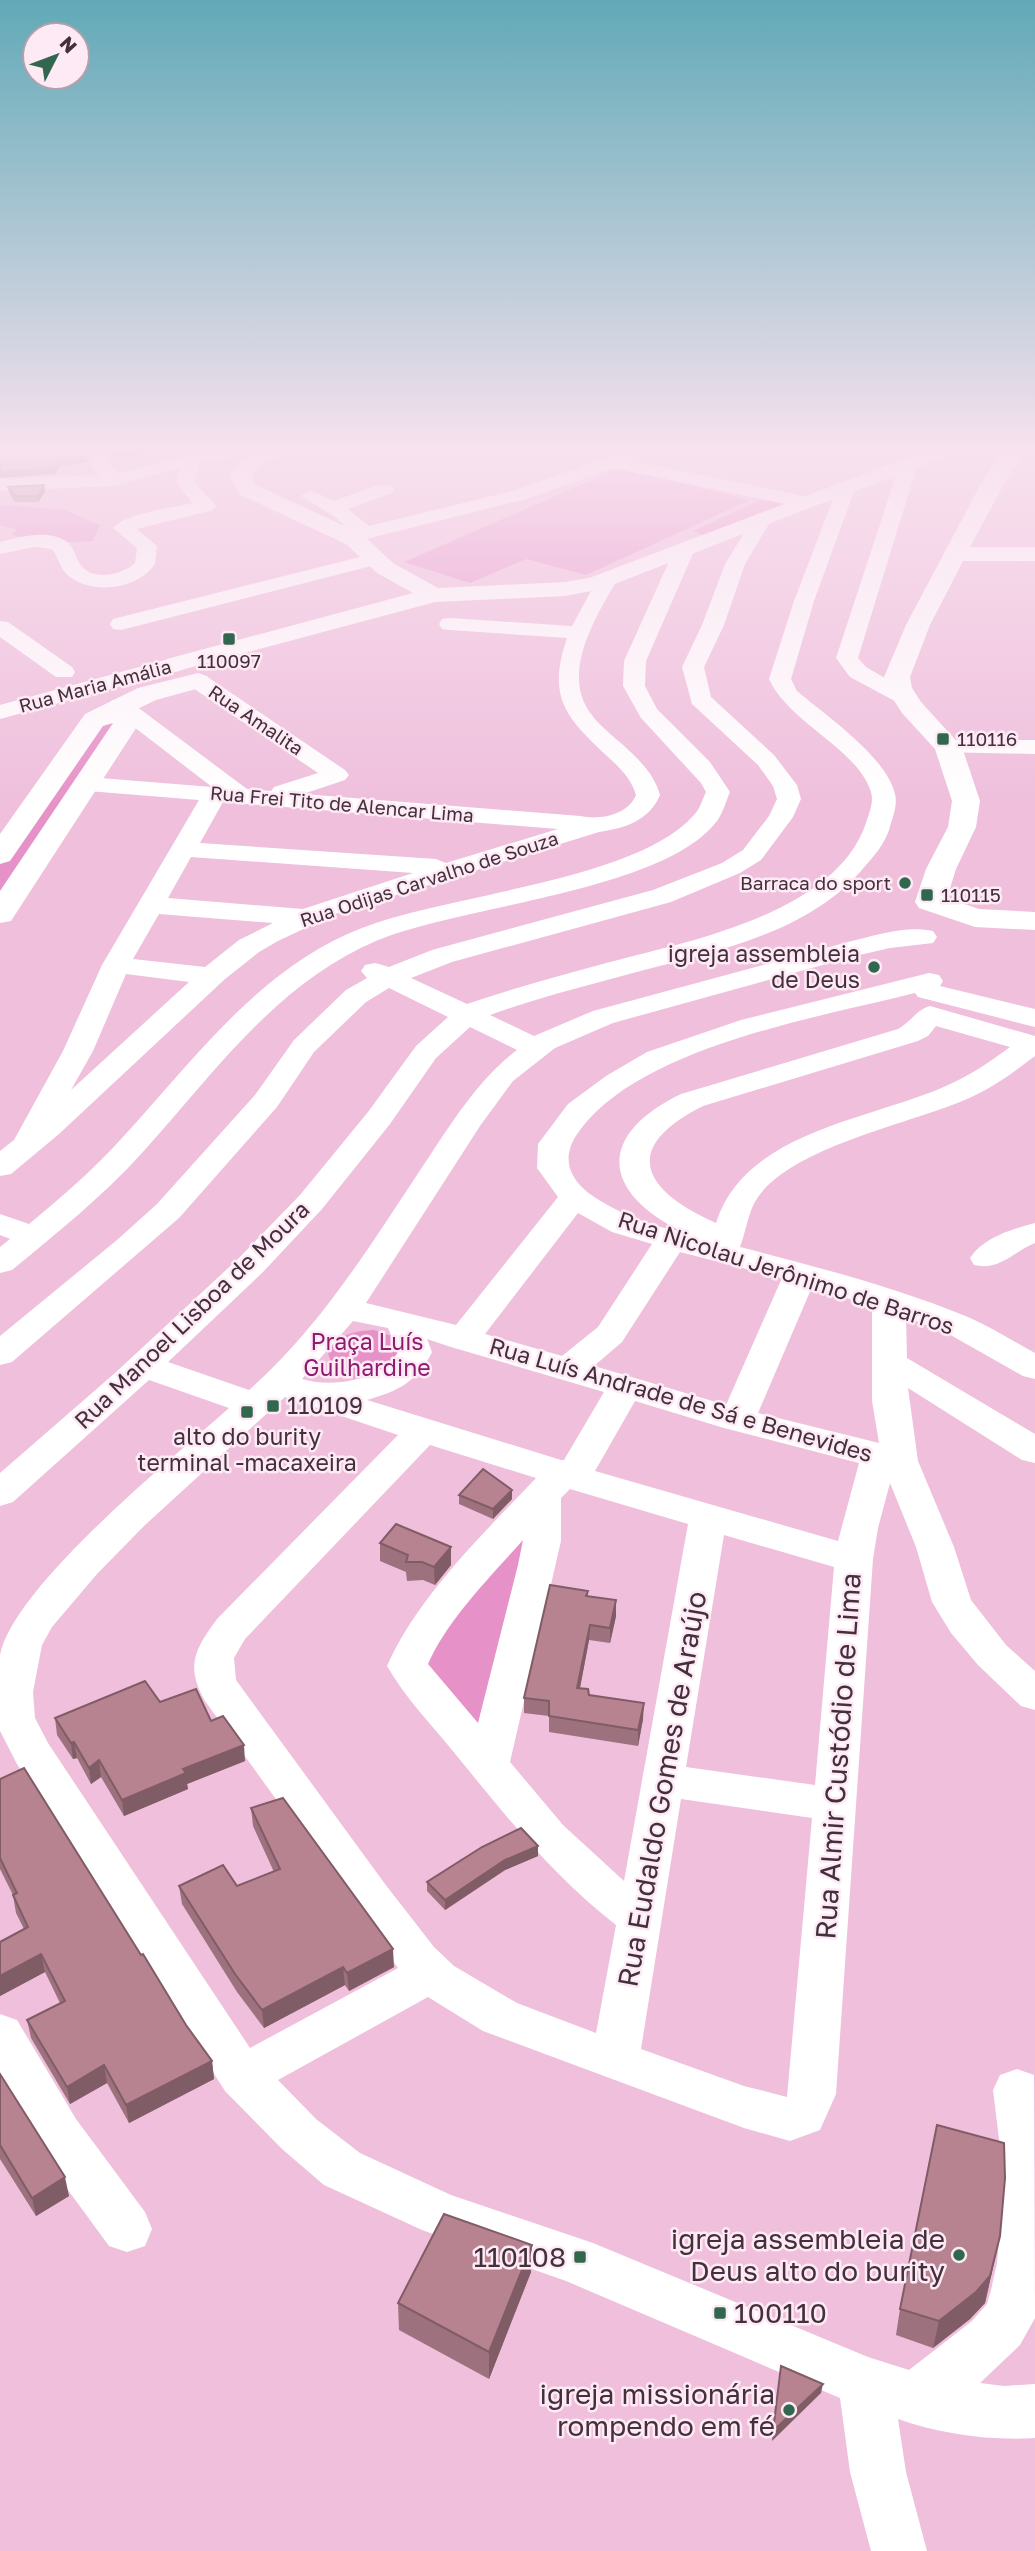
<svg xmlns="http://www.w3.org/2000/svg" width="1035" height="2551" viewBox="0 0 1035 2551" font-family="'Golos Text',sans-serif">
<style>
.green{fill:#e692c8}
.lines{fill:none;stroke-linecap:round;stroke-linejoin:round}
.street{fill:#fff;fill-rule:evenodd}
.secondary{fill:#fff;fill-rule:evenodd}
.wall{fill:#9d717d}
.shaded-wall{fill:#805c66}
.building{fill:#b78391;stroke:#805c66;stroke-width:2}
.poi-dot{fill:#31674e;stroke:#feeaf5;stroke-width:2.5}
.labels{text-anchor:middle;stroke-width:5;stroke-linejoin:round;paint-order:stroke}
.far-poi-label{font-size:19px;fill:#43303c;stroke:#feeaf5;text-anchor:start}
.far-street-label{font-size:19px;fill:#43303c;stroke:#feeaf5}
.poi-label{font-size:23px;fill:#43303c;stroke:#feeaf5;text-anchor:end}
.street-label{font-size:23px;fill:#43303c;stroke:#feeaf5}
.park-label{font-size:23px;fill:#8d1b6f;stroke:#feeaf5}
.near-street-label{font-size:28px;fill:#43303c;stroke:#feeaf5}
.near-poi-label{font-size:28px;fill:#43303c;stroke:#feeaf5;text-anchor:end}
</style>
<rect width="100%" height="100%" fill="#efbfdc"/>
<!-- green -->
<g class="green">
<polygon points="620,468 750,500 586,575 526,559 470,583 404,562"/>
<polygon points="762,496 789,502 703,535 693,531 758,501"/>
<path d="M 4,505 L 65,510 L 100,525 L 93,541 C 66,543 39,542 12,535 L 17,529 L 0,525 L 0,506 Z"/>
<polygon points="119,716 0,903 0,864 100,719"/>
<path d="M 374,1330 L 397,1338 L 406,1352 C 380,1370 365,1391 333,1369 L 328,1353 C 337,1334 355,1331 374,1330 Z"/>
<polygon points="558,1468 492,1765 405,1667"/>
</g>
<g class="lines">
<!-- street -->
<g class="street">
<path d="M 72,449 L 95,449 L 106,454 L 110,466 L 118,473 L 214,449 L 250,449 L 247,453 L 199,463 L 194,482 L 216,506 L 213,510 L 137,529 L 157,546 L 155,564 C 138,589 94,595 70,577 C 60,570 59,558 52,549 L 34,547 L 0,554 L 0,542 C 19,537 47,529 66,541 C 74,546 75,557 80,564 C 92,582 122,575 135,563 L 137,548 L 113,528 C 126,513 172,508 192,503 L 176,482 L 180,468 L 114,486 L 0,491 L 0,479 L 99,475 L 92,467 L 91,461 Z"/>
<polygon points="632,449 658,449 655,453 633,461 804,496 813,502 804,508 613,468 526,499 350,543 340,537 343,533 351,531 335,517 301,496 310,490 334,501 378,485 392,485 394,489 392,493 348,509 369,526 512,491"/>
<polygon points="909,458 918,463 858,658 866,667 914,695 917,700 914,705 906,707 850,677 836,658 900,463"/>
<path d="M 847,480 L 856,486 L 814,601 L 791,679 L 797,691 C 825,715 886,756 895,794 C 898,806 892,818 889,830 C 884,844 876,854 866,865 C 810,934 715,951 633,973 C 585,986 537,998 490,1015 L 534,1036 L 593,1011 L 848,942 C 874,936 906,925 933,931 L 937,937 L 933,943 L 890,948 L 855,956 L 613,1023 L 555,1048 L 513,1081 L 480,1126 L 366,1303 L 456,1325 L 558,1197 L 537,1168 L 538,1144 L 568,1104 L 606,1076 L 647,1052 L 741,1020 L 929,973 L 939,975 L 943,981 L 940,986 L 1035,1009 L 1035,1027 L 918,997 L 915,993 C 817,1018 643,1046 580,1130 C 564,1151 564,1171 585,1190 C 601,1204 636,1220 657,1226 C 667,1229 678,1230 687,1234 C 602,1195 594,1136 681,1094 L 898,1029 C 911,1022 916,1010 930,1006 L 1035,1036 L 1035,1056 C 1014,1072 991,1089 967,1099 C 910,1124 794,1146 758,1197 C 748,1211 746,1232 740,1247 C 817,1267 895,1287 968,1317 C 991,1327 1013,1341 1035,1353 L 1035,1379 L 1023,1376 L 947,1333 L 906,1317 L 907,1358 L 1035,1434 L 1035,1463 L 1022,1460 L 908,1388 L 918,1461 L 954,1547 L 971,1600 L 1006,1645 L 1035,1671 L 1035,1710 L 1021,1706 L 978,1665 L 951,1633 L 932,1602 L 916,1547 L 890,1483 L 878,1528 L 873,1559 L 836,2094 L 820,2130 L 790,2141 L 744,2128 L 483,2031 L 428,1997 L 278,2080 L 316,2119 L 360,2153 L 451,2195 L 593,2243 L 868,2357 L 909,2370 L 972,2321 L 987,2304 L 991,2290 L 997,2263 L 1002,2205 L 1000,2147 L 993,2090 L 1000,2075 L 1017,2069 L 1034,2075 L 1035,2318 L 1020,2345 L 980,2383 L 1004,2386 L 1035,2384 L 1035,2438 C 990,2441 940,2434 898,2419 L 906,2472 L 927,2551 L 871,2551 L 850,2472 L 840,2398 L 566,2281 L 422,2230 L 324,2185 L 282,2149 L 225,2091 L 17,1764 L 0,1731 L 0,1655 C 14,1586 173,1458 229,1408 L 149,1380 L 13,1502 L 0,1506 L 0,1473 L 115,1373 L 239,1258 L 300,1195 L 368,1112 L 416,1046 L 448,1017 L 389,988 L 366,1002 L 314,1052 L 277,1107 L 179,1218 L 12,1362 L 0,1365 L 0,1336 L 117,1240 L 157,1204 L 255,1095 L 294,1040 L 346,990 L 367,978 L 361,971 L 365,965 L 375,963 L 389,967 L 432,950 L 653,890 L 722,863 L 743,850 L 769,816 L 777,799 L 773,786 L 758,765 L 692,704 L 682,667 L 702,625 L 725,564 L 755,515 L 762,513 L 772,519 L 745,564 L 724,625 L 704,667 L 711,697 L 774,755 L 797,785 L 801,799 L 793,817 L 761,860 L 740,873 L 671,902 L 452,962 L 411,978 L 467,1004 C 514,988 562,975 610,962 C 690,941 836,913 866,823 C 869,813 874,803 871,792 C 858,749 789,723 769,679 L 794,601 L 838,486 ZM 936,1026 L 1010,1047 C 990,1062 969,1076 946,1086 C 870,1120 745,1131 716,1223 C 643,1191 619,1148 703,1106 L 918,1041 L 928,1036 ZM 470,1027 L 517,1050 C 474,1083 447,1131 417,1175 C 366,1252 319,1328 249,1390 L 168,1362 L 263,1272 L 322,1209 L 390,1124 L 436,1058 ZM 578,1213 L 612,1232 L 652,1244 L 598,1327 L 562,1356 L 485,1334 ZM 680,1252 L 782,1278 L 726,1405 L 594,1366 L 622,1342 ZM 812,1287 L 872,1306 L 872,1401 L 879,1443 L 758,1413 ZM 353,1321 L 388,1328 L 398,1352 C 382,1381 331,1388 302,1379 ZM 427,1339 L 451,1347 L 604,1392 L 564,1460 L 561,1460 L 367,1400 C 398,1391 417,1382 432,1352 ZM 285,1397 L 398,1435 L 217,1619 C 195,1649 185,1666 205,1701 L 398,1968 L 250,2048 L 48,1743 L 35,1718 L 33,1692 L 42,1645 L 52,1627 L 97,1574 L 144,1526 ZM 635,1401 L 724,1428 L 859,1463 L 838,1541 L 595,1471 ZM 430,1445 L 536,1478 C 484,1533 418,1596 387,1666 C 404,1696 430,1723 452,1750 C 503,1812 551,1875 616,1925 L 596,2033 L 517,2003 L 454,1966 L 434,1947 L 385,1884 L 236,1680 L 234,1658 L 245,1639 ZM 570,1489 L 688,1524 L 624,1881 L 563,1825 L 510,1762 L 561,1541 L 561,1498 ZM 724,1535 L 834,1567 L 815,1785 L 686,1767 ZM 523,1540 L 518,1565 L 478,1723 L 428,1664 C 447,1620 491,1576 523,1540 ZM 681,1799 L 812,1818 L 787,2097 L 744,2086 L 641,2049 Z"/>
<path d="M 685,543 L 692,545 L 695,549 L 646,661 L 645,686 L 657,709 L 710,762 L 730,792 C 726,801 723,813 717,821 C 663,892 461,905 376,941 C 275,984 213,1075 142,1153 C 102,1197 57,1233 12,1270 L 0,1273 L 0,1247 L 10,1239 L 0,1235 L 0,1214 L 29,1224 C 62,1197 94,1169 122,1138 C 194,1060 260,967 362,928 C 448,894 636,881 694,815 C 700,809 702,800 706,792 L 701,783 L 641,718 L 623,686 L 624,661 L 671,557 L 678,545 Z"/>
<polygon points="376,553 383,555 386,559 383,563 121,630 113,629 110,624 113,619"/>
<path d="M 607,574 L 614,576 L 617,580 C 598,613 568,661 583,700 C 590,718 608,732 622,744 C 638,759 654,773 660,795 C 649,821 625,828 599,832 L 335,914 L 278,941 L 259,952 L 225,979 L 59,1134 L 11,1174 L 0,1176 L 0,1151 L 14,1140 L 63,1051 L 102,965 L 199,800 L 88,791 L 79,789 L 76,784 L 79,779 L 88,777 L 212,787 L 112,710 L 109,705 L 112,700 L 128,700 L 247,789 L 271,791 L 274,787 L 318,773 L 190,686 L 187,681 L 190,676 L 206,676 L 345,770 L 349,775 L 345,780 L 303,794 L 580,816 C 599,820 627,816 636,795 C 631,778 620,768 607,756 C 565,717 547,697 567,638 L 450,630 L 442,629 L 439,624 L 442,619 L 450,618 L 572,626 L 597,580 L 600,576 ZM 223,802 L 558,829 L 446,863 L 436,859 L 200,843 ZM 191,857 L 413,873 L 303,909 L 168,898 ZM 159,914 L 273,923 L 239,940 L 205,967 L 133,959 ZM 126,974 L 189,982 L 71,1090 L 93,1051 Z"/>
<polygon points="0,621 8,622 72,667 75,672 72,677 56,677 0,637"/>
<polygon points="176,657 184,659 187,664 184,669 0,719 0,705"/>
<polygon points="948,740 1035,740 1035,754 940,752 936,747 940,742"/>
<path d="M 1035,1223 L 1035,1243 C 1013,1252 999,1271 974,1265 L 970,1258 C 983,1238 1012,1229 1035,1223 Z"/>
<polygon points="0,2014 17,2020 76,2119 145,2212 152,2229 145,2246 127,2252 109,2246 57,2175 0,2081"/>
</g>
<!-- secondary -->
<g class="secondary">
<polygon points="262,449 289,449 286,453 256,468 252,475 256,485 362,534 393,563 438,588 565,582 589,578 930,449 960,449 957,453 812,507 602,589 565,596 435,602 185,669 176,672 167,669 163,664 167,659 413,593 377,573 346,544 239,494 230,475 241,460"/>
<polygon points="1008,449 1030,449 1011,471 970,547 1035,547 1035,561 963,561 930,625 910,677 912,688 921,702 962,747 980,801 976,827 956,869 947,898 979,909 1035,912 1035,930 975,927 919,908 915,902 926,869 948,827 952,801 935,749 902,713 886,688 884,677 906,625 978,489 994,463"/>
<polygon points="198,673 207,676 211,681 207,686 156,700 131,712 140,722 11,921 0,923 0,891 113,723 103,726 10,861 0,864 0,834 85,714 138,688"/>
</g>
</g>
<!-- wall -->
<g class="wall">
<polygon points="101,449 171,449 171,451 110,459 107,452"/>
<polygon points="44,485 45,492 38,502 15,502 9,493 8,487"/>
<polygon points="459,1495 512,1499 493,1519 459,1504"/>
<polygon points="380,1543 451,1547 451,1565 435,1585 423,1580 407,1581 406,1572 380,1561"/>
<polygon points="588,1591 588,1596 616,1600 616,1616 610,1643 589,1640 580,1688 589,1695 643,1719 638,1746 549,1732 549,1716 524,1713 524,1698"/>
<polygon points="160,1702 211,1721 245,1761 187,1784 188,1789 124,1816 101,1777 91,1784 77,1758 73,1759 57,1735 55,1718"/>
<polygon points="0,1779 141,1955 186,2025 212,2061 214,2079 129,2123 107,2083 70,2104 31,2038 27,2020 60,2003 45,1972 0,1996 0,1942 24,1929 16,1913 13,1895 0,1869"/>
<polygon points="251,1808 394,1967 349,1991 345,1985 264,2028 237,1992 182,1904 179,1886 237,1886 274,1872 253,1826"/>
<polygon points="538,1846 538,1856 505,1870 445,1910 427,1891 427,1882"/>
<polygon points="0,2074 69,2196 36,2216 0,2159"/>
<polygon points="1000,2236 985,2303 970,2319 933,2348 896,2335 900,2309"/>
<polygon points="531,2272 489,2379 399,2330 398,2303"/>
</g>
<!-- shaded-wall -->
<g class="shaded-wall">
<polygon points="139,449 171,449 171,451 110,459 110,453"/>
<polygon points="87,456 88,462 60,466 55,474 0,478 0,472 60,460"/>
<polygon points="44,485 45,492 38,502 38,496"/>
<polygon points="512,1490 512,1499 493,1519 493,1509"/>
<polygon points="451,1547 451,1565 435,1585 434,1567"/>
<polygon points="616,1600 616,1616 610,1643 610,1628"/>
<polygon points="590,1625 589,1640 577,1703 577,1688"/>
<polygon points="644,1703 643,1719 638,1746 638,1730"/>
<polygon points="74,1742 77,1758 73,1759 71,1743"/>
<polygon points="244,1745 245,1761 187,1784 188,1789 124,1816 122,1800 183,1769"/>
<polygon points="99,1760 101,1777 91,1784 89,1768"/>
<polygon points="538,1846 538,1856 505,1870 445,1910 445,1900 505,1860"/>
<polygon points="393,1949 394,1967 349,1991 347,1973"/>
<polygon points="41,1954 45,1972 0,1996 0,1976"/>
<polygon points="343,1967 345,1985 264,2028 262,2010"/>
<polygon points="212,2061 214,2079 129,2123 126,2105"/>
<polygon points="104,2065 107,2083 70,2104 67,2087"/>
<polygon points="65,2177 69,2196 36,2216 32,2198"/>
<polygon points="1000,2236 985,2303 970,2319 933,2348 939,2321"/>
<polygon points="532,2245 531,2272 489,2379 489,2352"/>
<polygon points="823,2384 821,2393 772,2441 773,2431"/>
</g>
<!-- building -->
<g class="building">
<polygon points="0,449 76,449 87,456 60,460 55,468 0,472"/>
<polygon points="108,449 139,449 110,453"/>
<polygon points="44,485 38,496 15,496 8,487"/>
<polygon points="483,1469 512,1490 493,1509 459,1495"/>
<polygon points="396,1524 451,1547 434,1567 422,1562 406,1562 408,1555 380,1543"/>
<polygon points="550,1585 588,1591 586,1596 616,1600 610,1628 590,1625 577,1688 588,1689 589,1695 644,1703 638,1730 549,1716 549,1701 524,1698"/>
<polygon points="145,1681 160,1702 196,1689 211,1721 223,1716 244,1745 183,1769 186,1773 122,1800 99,1760 89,1768 74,1742 71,1743 55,1718"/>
<polygon points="24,1768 141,1955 143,1954 186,2025 212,2061 126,2105 104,2065 67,2087 27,2020 65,2001 41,1954 0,1976 0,1942 28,1927 13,1895 17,1893 0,1858 0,1779"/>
<polygon points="283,1798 393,1949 347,1973 343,1967 262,2010 235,1974 179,1886 223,1865 237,1886 280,1869 251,1808"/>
<polygon points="521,1828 538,1846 505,1860 445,1900 427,1882 482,1847"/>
<polygon points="0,2074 65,2177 32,2198 0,2145"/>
<polygon points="937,2125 1004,2143 1005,2178 1000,2236 990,2276 976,2292 939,2321 900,2309"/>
<polygon points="444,2214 532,2245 489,2352 398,2303"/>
<polygon points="781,2366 823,2384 773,2431"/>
</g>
<!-- sky -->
<linearGradient id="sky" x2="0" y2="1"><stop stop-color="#61a9b7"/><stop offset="0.56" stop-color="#f8e2ef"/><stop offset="1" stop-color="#f8e2ef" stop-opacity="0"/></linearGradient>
<rect width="1035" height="806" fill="url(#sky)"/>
<!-- markers -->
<g class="poi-dot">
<rect x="222" y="632" width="14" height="14" rx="3.5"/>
<rect x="936" y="732" width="14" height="14" rx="3.5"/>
<circle cx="905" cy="883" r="7"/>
<rect x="920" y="888" width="14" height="14" rx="3.5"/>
<circle cx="874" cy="967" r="7"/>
<rect x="266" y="1399" width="14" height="14" rx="3.5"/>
<rect x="240" y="1405" width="14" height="14" rx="3.5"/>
<circle cx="959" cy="2255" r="7"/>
<rect x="573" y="2250" width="14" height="14" rx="3.5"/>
<rect x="713" y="2306" width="14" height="14" rx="3.5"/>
<circle cx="789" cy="2410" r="7"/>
</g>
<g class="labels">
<!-- far-poi labels -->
<g class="far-poi-label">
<text x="229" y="668" text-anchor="middle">110097</text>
<text x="957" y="746">110116</text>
<text x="891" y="890" text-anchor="end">Barraca do sport</text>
<text x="941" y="902">110115</text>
</g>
<!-- far-street labels -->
<g class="far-street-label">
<text transform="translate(95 686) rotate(-15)" y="7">Rua Maria Amália</text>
<text transform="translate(256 720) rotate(34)" y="7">Rua Amalita</text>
<text transform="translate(342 804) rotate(5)" y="7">Rua Frei Tito de Alencar Lima</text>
<text transform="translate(429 879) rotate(-18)" y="7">Rua Odijas Carvalho de Souza</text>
</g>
<!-- poi labels -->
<g class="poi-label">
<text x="860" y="962">igreja assembleia<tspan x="860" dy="26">de Deus</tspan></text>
<text x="287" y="1414" text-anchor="start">110109</text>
<text x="247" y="1445" text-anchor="middle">alto do burity<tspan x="247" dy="26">terminal -macaxeira</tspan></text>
</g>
<!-- street labels -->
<g class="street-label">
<text transform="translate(786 1273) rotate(18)" y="8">Rua Nicolau Jerônimo de Barros</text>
<text transform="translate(192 1315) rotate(-44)" y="8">Rua Manoel Lisboa de Moura</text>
<text transform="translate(681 1400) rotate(16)" y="8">Rua Luís Andrade de Sá e Benevides</text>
</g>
<!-- park labels -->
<g class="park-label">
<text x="367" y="1350">Praça Luís<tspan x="367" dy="26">Guilhardine</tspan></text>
</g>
<!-- near-street labels -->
<g class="near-street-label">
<text transform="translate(838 1756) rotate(-86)" y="10">Rua Almir Custódio de Lima</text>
<text transform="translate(662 1789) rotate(-80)" y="10">Rua Eudaldo Gomes de Araújo</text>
</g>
<!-- near-poi labels -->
<g class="near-poi-label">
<text x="945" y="2249">igreja assembleia de<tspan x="945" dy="32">Deus alto do burity</tspan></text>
<text x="566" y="2267">110108</text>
<text x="734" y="2323" text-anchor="start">100110</text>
<text x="775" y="2404">igreja missionária<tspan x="775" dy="32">rompendo em fé</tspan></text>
</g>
</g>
<!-- north arrow -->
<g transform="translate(56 56) rotate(48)"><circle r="33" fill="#feeaf5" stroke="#b3a0ab" stroke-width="2"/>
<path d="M0-5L12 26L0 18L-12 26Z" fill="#31674e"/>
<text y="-10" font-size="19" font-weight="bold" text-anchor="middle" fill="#43303c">N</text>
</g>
</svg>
